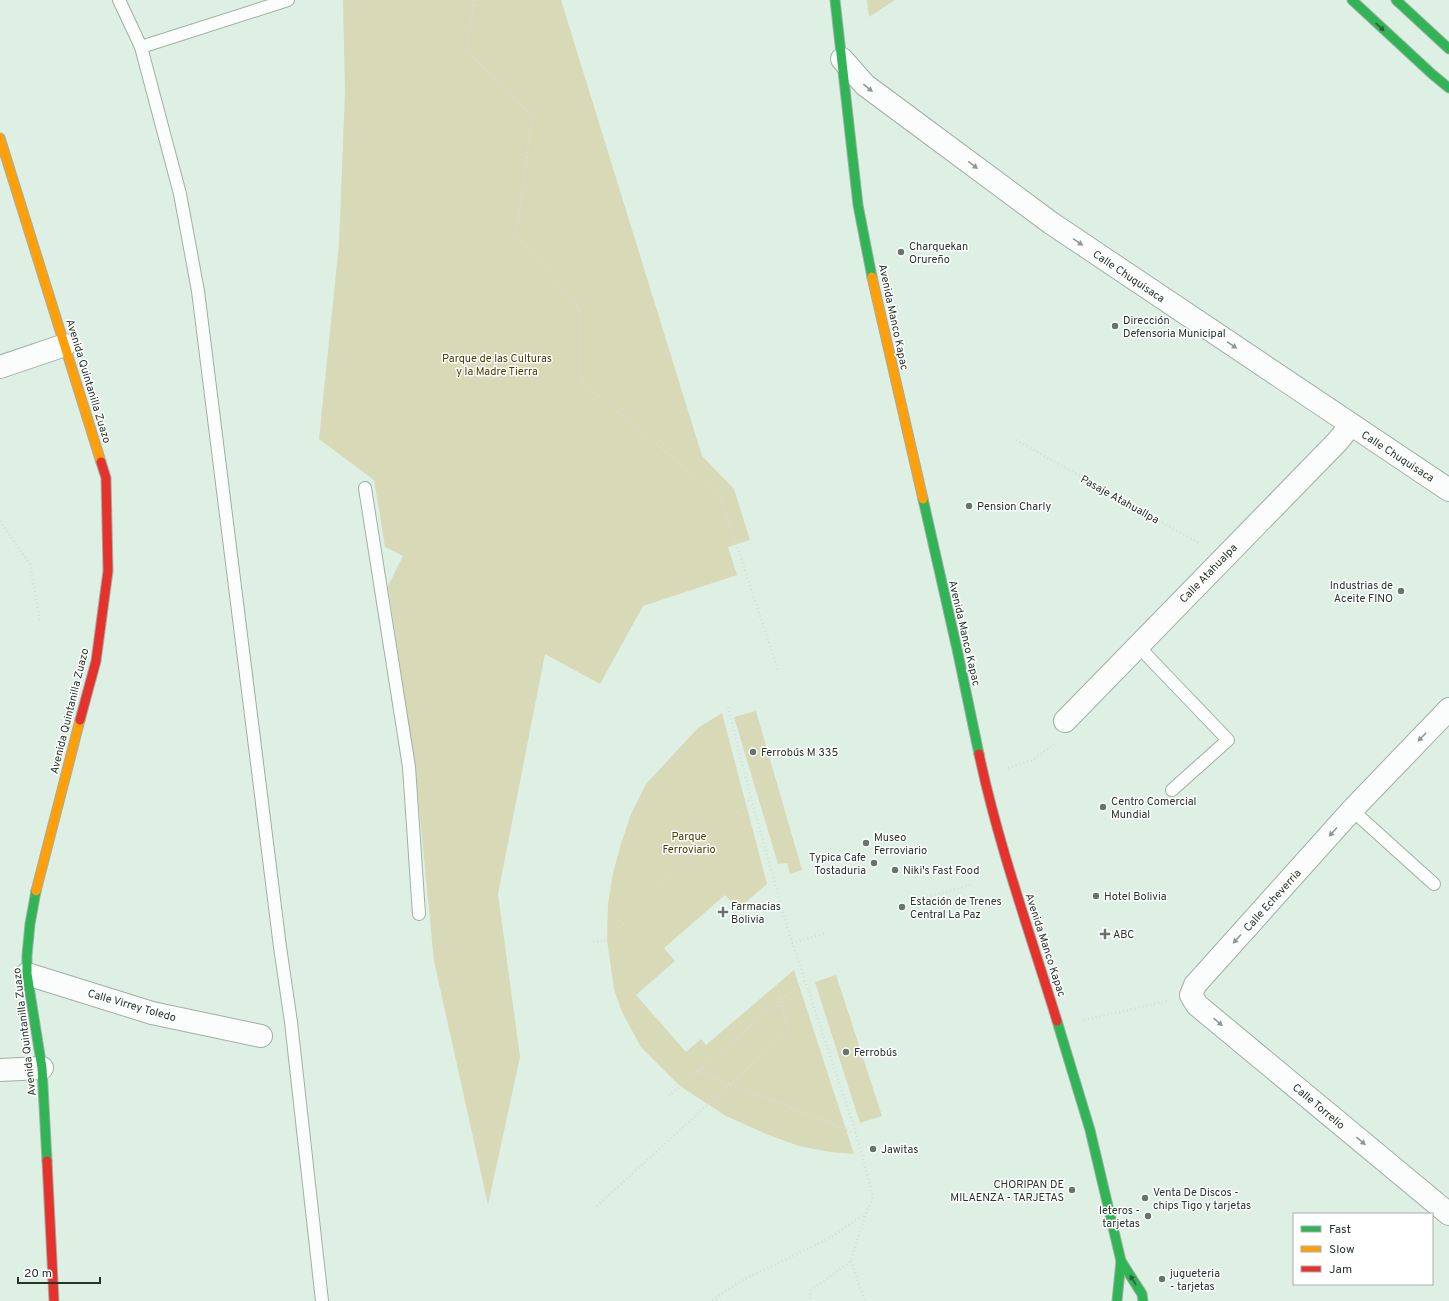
<svg xmlns="http://www.w3.org/2000/svg" width="1449" height="1301" viewBox="0 0 1449 1301" font-family="Overpass,sans-serif">
<style>
.green{fill:#d7d9b7}
.lines{fill:none;stroke-linecap:round;stroke-linejoin:round}
.lane-casing{stroke:#a0afa5;stroke-width:14}
.street-casing{stroke:#a0afa5;stroke-width:24}
.fast-casing{stroke:#a0afa5;stroke-width:11}
.slow-casing{stroke:#a0afa5;stroke-width:11}
.jam-casing{stroke:#a0afa5;stroke-width:11}
.path{stroke:#d7ddda;stroke-width:2.5;stroke-dasharray:1 3;stroke-linecap:butt}
.lane{stroke:#fafdfb;stroke-width:12}
.street{stroke:#fafdfb;stroke-width:22}
.fast{stroke:#30b455;stroke-width:9}
.slow{stroke:#ff9f0a;stroke-width:9}
.jam{stroke:#e5322d;stroke-width:9}
.path-bridge{stroke:#d7ddda;stroke-width:2.5;stroke-dasharray:1 3;stroke-linecap:butt}
.oneway{fill:#2a613a}
.oneway2{fill:#909893}
.poi-dot{fill:#66766c;stroke:#fff;stroke-width:1.5}
.labels{text-anchor:middle;stroke-width:3;stroke-linejoin:round;paint-order:stroke}
.poi-label{font-size:11px;fill:#26342b;stroke:#fff;text-anchor:start}
.street-label{font-size:11px;fill:#26342b;stroke:#fff}
.park-label{font-size:11px;fill:#473c04;stroke:#fff}
</style>
<rect width="100%" height="100%" fill="#def0e4"/>
<!-- green -->
<g class="green">
<polygon points="343,0 561,0 702,456 734,489 750,540 728,547 737,575 643,606 600,684 545,654 498,894 520,1057 488,1205 434,961 415,766 388,586 403,556 385,547 374,480 319,439 339,244 345,93"/>
<polygon points="867,0 895,0 869,17"/>
<polygon points="756,711 802,870 790,874 787,863 778,864 734,717"/>
<polygon points="722,713 767,884 738,909 725,895 664,948 675,961 636,995 686,1052 701,1039 706,1045 794,970 854,1154 830,1152 799,1146 766,1134 726,1116 680,1086 641,1047 622,1012 614,989 607,940 608,904 613,873 621,844 631,814 646,784 698,728"/>
<polygon points="836,975 882,1116 860,1123 815,982"/>
</g>
<g class="lines">
<defs>
<g id="lane">
<polyline points="119,0 141,47 180,194 198,291 280,947 291,1022 322,1301"/>
<polyline points="141,47 288,0"/>
<polyline points="365,488 409,767 419,914"/>
<polyline points="1138,646 1228,740 1172,790"/>
<polyline points="1352,810 1434,884"/>
</g>
<g id="street">
<polyline points="842,59 865,85 1051,223 1449,490"/>
<polyline points="0,367 65,345"/>
<polyline points="1449,709 1352,810 1195,985 1191,995 1197,1005 1449,1214"/>
<polyline points="1065,721 1337,442 1351,425"/>
<polyline points="27,974 152,1013 261,1036"/>
<polyline points="0,1070 42,1068"/>
</g>
<g id="fast">
<polyline points="835,0 858,205 872,277"/>
<polyline points="1352,0 1432,74 1449,88"/>
<polyline points="1396,0 1449,49"/>
<polyline points="923,499 957,649 979,754"/>
<polyline points="36,891 30,924 27,955 27,974 42,1068 47,1161"/>
<polyline points="1057,1021 1090,1130 1121,1261 1117,1301"/>
<polyline points="1121,1261 1142,1294 1143,1301"/>
</g>
<g id="slow">
<polyline points="0,138 101,462"/>
<polyline points="872,277 923,499"/>
<polyline points="36,891 80,720"/>
</g>
<g id="jam">
<polyline points="80,720 96,661 108,571 106,478 101,462"/>
<path d="M 979,754 C 998,844 1030,933 1057,1021"/>
<polyline points="47,1161 54,1301"/>
</g>
</defs>
<!-- lane casing -->
<use href="#lane" class="lane-casing"/>
<!-- street casing -->
<use href="#street" class="street-casing"/>
<!-- fast casing -->
<use href="#fast" class="fast-casing"/>
<!-- slow casing -->
<use href="#slow" class="slow-casing"/>
<!-- jam casing -->
<use href="#jam" class="jam-casing"/>
<!-- path -->
<g class="path">
<polyline points="474,0 466,50 532,117 516,236 579,307 581,381 721,498 778,670"/>
<polyline points="1016,440 1201,544"/>
<polyline points="0,521 30,564 40,622"/>
<polyline points="728,707 751,798 788,930 856,1133 873,1197 861,1227 851,1261 811,1290 810,1301"/>
<polyline points="1008,768 1033,760 1054,744"/>
<polyline points="923,898 970,885"/>
<polyline points="593,942 607,940 751,798"/>
<polyline points="792,943 826,933"/>
<polyline points="1084,1020 1167,1001"/>
<polyline points="698,1071 855,1133"/>
<polyline points="669,1096 805,980"/>
<polyline points="851,1261 865,1301"/>
<polyline points="712,1300 743,1280 830,1238 865,1214"/>
<polyline points="712,1300 723,1301"/>
</g>
<!-- lane -->
<use href="#lane" class="lane"/>
<!-- street -->
<use href="#street" class="street"/>
<!-- fast -->
<use href="#fast" class="fast"/>
<!-- slow -->
<use href="#slow" class="slow"/>
<!-- jam -->
<use href="#jam" class="jam"/>
<!-- path-bridge -->
<polyline class="path-bridge" points="597,1206 788,1031 777,985"/>
</g>
<!-- one-way arrows -->
<defs><path id="oneway-solid" d="M-6-.8H1V-3.2L6.5 0L1 3.2V.8H-6Z"/></defs>
<g class="oneway">
<use href="#oneway-solid" transform="translate(1380 27) rotate(43)"/>
<use href="#oneway-solid" transform="translate(1133 1280) rotate(-122)"/>
</g>
<g class="oneway2">
<use href="#oneway-solid" transform="translate(868 88) rotate(39)"/>
<use href="#oneway-solid" transform="translate(973 165) rotate(37)"/>
<use href="#oneway-solid" transform="translate(1078 242) rotate(34)"/>
<use href="#oneway-solid" transform="translate(1232 345) rotate(34)"/>
<use href="#oneway-solid" transform="translate(1422 737) rotate(134)"/>
<use href="#oneway-solid" transform="translate(1333 832) rotate(132)"/>
<use href="#oneway-solid" transform="translate(1237 939) rotate(132)"/>
<use href="#oneway-solid" transform="translate(1218 1022) rotate(40)"/>
<use href="#oneway-solid" transform="translate(1361 1141) rotate(40)"/>
</g>
<!-- markers -->
<g class="poi-dot">
<circle cx="901" cy="252" r="4"/>
<circle cx="1115" cy="326" r="4"/>
<circle cx="969" cy="506" r="4"/>
<circle cx="1401" cy="591" r="4"/>
<circle cx="753" cy="752" r="4"/>
<circle cx="1103" cy="807" r="4"/>
<circle cx="866" cy="843" r="4"/>
<circle cx="874" cy="863" r="4"/>
<circle cx="895" cy="870" r="4"/>
<circle cx="1096" cy="896" r="4"/>
<circle cx="902" cy="907" r="4"/>
<path d="M721 906h4v4h4v4h-4v4h-4v-4h-4v-4h4z"/>
<path d="M1103 928h4v4h4v4h-4v4h-4v-4h-4v-4h4z"/>
<circle cx="846" cy="1052" r="4"/>
<circle cx="873" cy="1149" r="4"/>
<circle cx="1072" cy="1190" r="4"/>
<circle cx="1145" cy="1198" r="4"/>
<circle cx="1148" cy="1216" r="4"/>
<circle cx="1162" cy="1279" r="4"/>
</g>
<g class="labels">
<!-- poi labels -->
<g class="poi-label">
<text x="909" y="250">Charquekan<tspan x="909" dy="13">Orureño</tspan></text>
<text x="1123" y="324">Dirección<tspan x="1123" dy="13">Defensoria Municipal</tspan></text>
<text x="977" y="510">Pension Charly</text>
<text x="1393" y="589" text-anchor="end">Industrias de<tspan x="1393" dy="13">Aceite FINO</tspan></text>
<text x="761" y="756">Ferrobús M 335</text>
<text x="1111" y="805">Centro Comercial<tspan x="1111" dy="13">Mundial</tspan></text>
<text x="874" y="841">Museo<tspan x="874" dy="13">Ferroviario</tspan></text>
<text x="866" y="861" text-anchor="end">Typica Cafe<tspan x="866" dy="13">Tostaduria</tspan></text>
<text x="903" y="874">Niki's Fast Food</text>
<text x="1104" y="900">Hotel Bolivia</text>
<text x="910" y="905">Estación de Trenes<tspan x="910" dy="13">Central La Paz</tspan></text>
<text x="731" y="910">Farmacias<tspan x="731" dy="13">Bolivia</tspan></text>
<text x="1113" y="938">ABC</text>
<text x="854" y="1056">Ferrobús</text>
<text x="881" y="1153">Jawitas</text>
<text x="1064" y="1188" text-anchor="end">CHORIPAN DE<tspan x="1064" dy="13">MILAENZA - TARJETAS</tspan></text>
<text x="1153" y="1196">Venta De Discos -<tspan x="1153" dy="13">chips Tigo y tarjetas</tspan></text>
<text x="1140" y="1214" text-anchor="end">leteros -<tspan x="1140" dy="13">tarjetas</tspan></text>
<text x="1170" y="1277">jugueteria<tspan x="1170" dy="13">- tarjetas</tspan></text>
</g>
<!-- street labels -->
<g class="street-label">
<text transform="translate(1129 276) rotate(34)" y="4">Calle Chuquisaca</text>
<text transform="translate(894 317) rotate(78)" y="4">Avenida Manco Kapac</text>
<text transform="translate(89 381) rotate(73)" y="4">Avenida Quintanilla Zuazo</text>
<text transform="translate(1398 456) rotate(33)" y="4">Calle Chuquisaca</text>
<text transform="translate(1120 499) rotate(29)" y="4">Pasaje Atahuallpa</text>
<text transform="translate(1208 573) rotate(-46)" y="4">Calle Atahualpa</text>
<text transform="translate(965 633) rotate(77)" y="4">Avenida Manco Kapac</text>
<text transform="translate(69 711) rotate(-76)" y="4">Avenida Quintanilla Zuazo</text>
<text transform="translate(1272 900) rotate(-48)" y="4">Calle Echeverria</text>
<text transform="translate(1046 945) rotate(72)" y="4">Avenida Manco Kapac</text>
<text transform="translate(132 1005) rotate(16)" y="4">Calle Virrey Toledo</text>
<text transform="translate(24 1032) rotate(-97)" y="4">Avenida Quintanilla Zuazo</text>
<text transform="translate(1319 1106) rotate(40)" y="4">Calle Torrelio</text>
</g>
<!-- park labels -->
<g class="park-label">
<text x="497" y="362">Parque de las Culturas<tspan x="497" dy="13">y la Madre Tierra</tspan></text>
<text x="689" y="840">Parque<tspan x="689" dy="13">Ferroviario</tspan></text>
</g>
</g>
<!-- legend -->
<rect x="1293" y="1213" width="140" height="72" fill="#ffffff" stroke="#a8aeaa"/>
<rect x="1301" y="1226" width="20" height="6" fill="#30b455" stroke="#a8aeaa"/>
<text x="1329" y="1233" font-size="12" fill="#26342b">Fast</text>
<rect x="1301" y="1246" width="20" height="6" fill="#ff9f0a" stroke="#a8aeaa"/>
<text x="1329" y="1253" font-size="12" fill="#26342b">Slow</text>
<rect x="1301" y="1266" width="20" height="6" fill="#e5322d" stroke="#a8aeaa"/>
<text x="1329" y="1273" font-size="12" fill="#26342b">Jam</text>
<!-- scale -->
<path d="M18 1277v6h82v-6" fill="none" stroke="#26342b" stroke-width="2"/>
<text x="24" y="1277" font-size="12" fill="#26342b" stroke="#ffffff" stroke-width="3" paint-order="stroke">20 m</text>
</svg>
